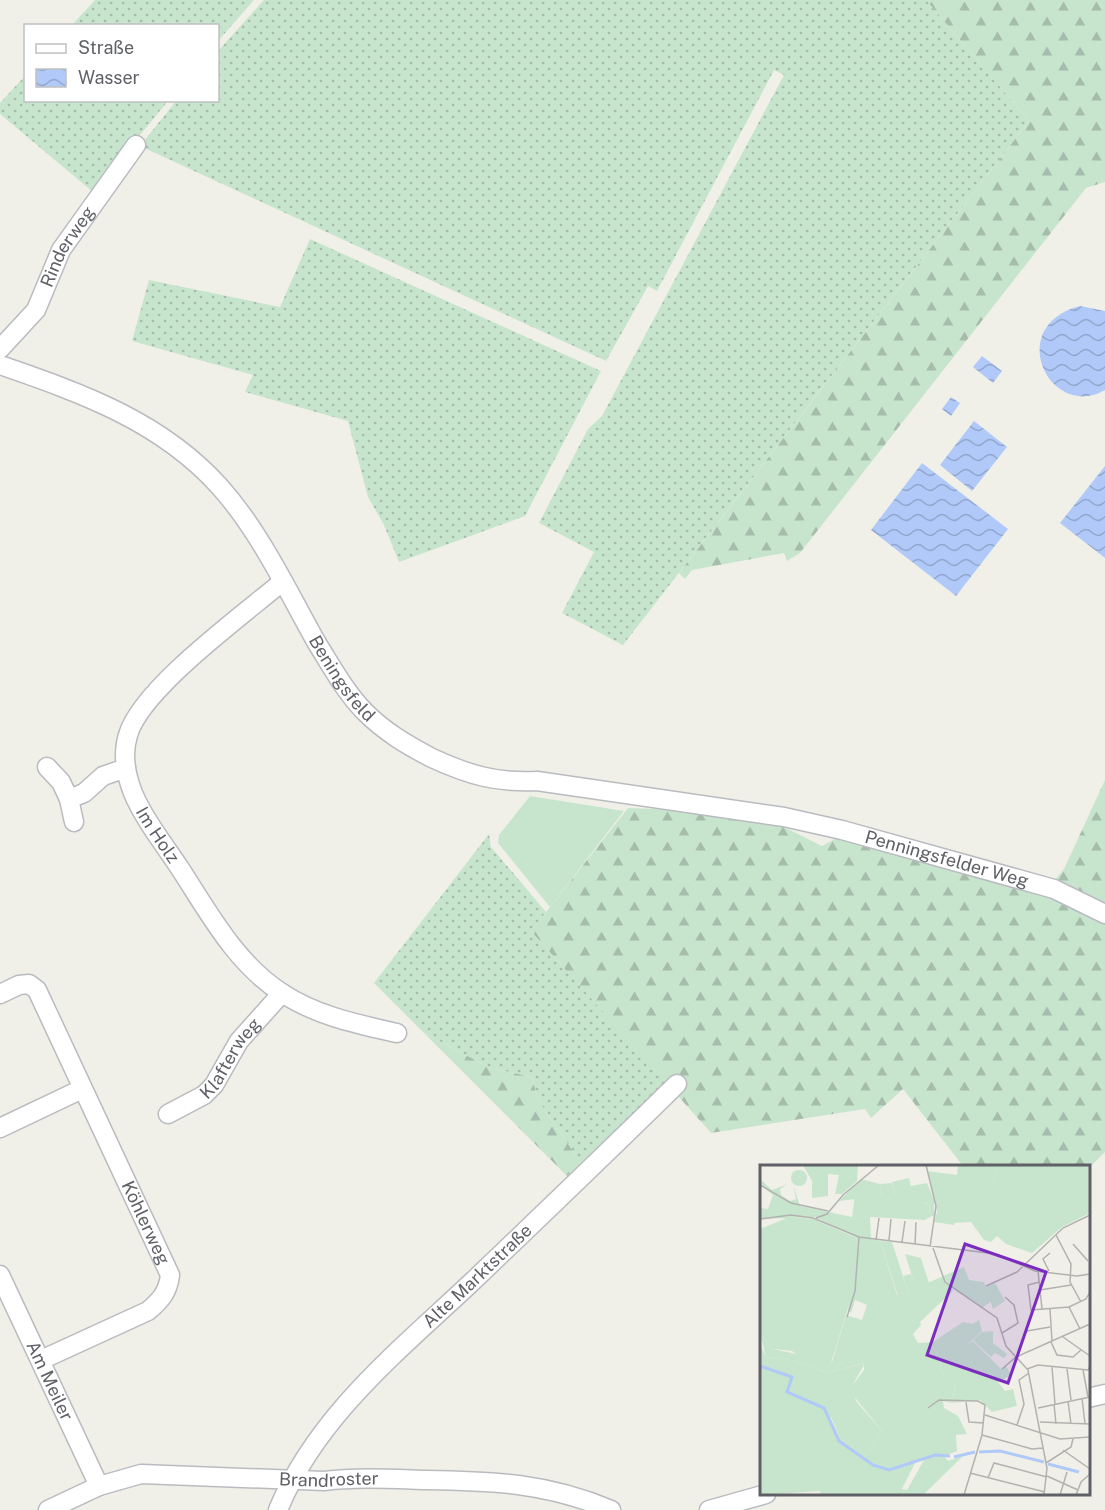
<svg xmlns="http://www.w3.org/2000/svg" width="1105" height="1510" viewBox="0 0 1105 1510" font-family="'Public Sans',sans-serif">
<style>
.grass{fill:url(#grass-dots)}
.forest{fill:url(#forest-firs)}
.garden{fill:#c7e5cd}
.water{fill:url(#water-waves)}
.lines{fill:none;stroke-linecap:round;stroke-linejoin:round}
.minor-casing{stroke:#babbc0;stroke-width:21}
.minor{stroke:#fff;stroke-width:18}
.labels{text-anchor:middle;stroke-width:5;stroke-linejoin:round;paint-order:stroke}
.street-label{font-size:18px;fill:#5f6167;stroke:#fff}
.inset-river{fill:none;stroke:#b0c9f8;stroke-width:3}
.inset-road{fill:none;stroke:#b2b3b0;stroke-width:1.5}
.view{fill:#7b2cbf;fill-opacity:0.15;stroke:#7b2cbf;stroke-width:3}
.inset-edge{fill:none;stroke:#5f6167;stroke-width:3}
</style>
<defs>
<pattern id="grass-dots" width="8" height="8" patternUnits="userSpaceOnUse" patternTransform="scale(1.5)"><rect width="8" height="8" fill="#c7e5cd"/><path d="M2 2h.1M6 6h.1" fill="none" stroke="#a5bdaa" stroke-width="1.8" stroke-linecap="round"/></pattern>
<pattern id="forest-firs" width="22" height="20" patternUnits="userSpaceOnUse" patternTransform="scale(1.5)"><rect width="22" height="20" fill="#c7e5cd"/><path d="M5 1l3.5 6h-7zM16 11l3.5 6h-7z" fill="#a5bdaa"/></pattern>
<pattern id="water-waves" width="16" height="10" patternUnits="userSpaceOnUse" patternTransform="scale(1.5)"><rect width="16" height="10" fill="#b0c9f8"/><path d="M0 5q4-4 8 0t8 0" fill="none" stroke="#92a7cd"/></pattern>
</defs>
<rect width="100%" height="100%" fill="#f0f0e8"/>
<!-- grass -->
<g class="grass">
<polygon points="95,0 254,0 218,41 218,26 72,25"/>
<polygon points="264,0 930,0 928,2 1029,121 623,645 562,613 594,552 539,523 588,429 602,416 784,75 774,70 657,291 648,286 606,361 140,146 176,101 218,100 218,51"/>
<polygon points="25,76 26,100 168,101 93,192 0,114 0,103"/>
<polygon points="310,239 601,371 525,516 399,562 384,525 368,497 348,421 245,392 253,375 132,341 149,280 280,307"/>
<polygon points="489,834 491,847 546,912 531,931 667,1083 581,1163 538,1100 532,1077 490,1068 424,1033 374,983"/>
</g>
<!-- forest -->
<g class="forest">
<polygon points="930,0 1105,0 1105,182 1086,188 800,553 787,561 784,553 692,570 685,579 679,573 1029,121 927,1"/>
<polygon points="1105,780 1105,908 1051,885 1064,869"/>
<polygon points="628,808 687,810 776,823 822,846 838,837 1043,894 1105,921 1105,1152 1089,1168 963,1166 903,1089 871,1118 865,1109 711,1133 531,931"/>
<polygon points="424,1033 490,1068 532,1077 538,1100 581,1163 567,1176"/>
</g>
<!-- garden -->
<polygon class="garden" points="530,796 624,811 550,907 498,843 499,835"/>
<!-- water -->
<g class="water">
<path d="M 1080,306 L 1105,311 L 1105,390 C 1050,422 1003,326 1080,306 Z"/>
<polygon points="982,356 1002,371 993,383 973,367"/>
<polygon points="951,397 960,403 951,416 942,409"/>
<polygon points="974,421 1007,447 972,491 940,465"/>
<polygon points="922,463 1008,529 956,596 871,530"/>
<polygon points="1105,466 1105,558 1060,523"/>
</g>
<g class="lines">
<defs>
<g id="minor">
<path id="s1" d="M 0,349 L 36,310 L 61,250 L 136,145"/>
<path id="s2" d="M 0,365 C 81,393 161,421 220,487 C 261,533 288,592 318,645 C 332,667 346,693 365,712 C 385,732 407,745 432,758 C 469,775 496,783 537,781 L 784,817 L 842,830 L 1054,889 L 1105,914"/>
<path id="s3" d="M 282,582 C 243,615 141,689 128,735 C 122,754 126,775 133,793 C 144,819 163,843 179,867 C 208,911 235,963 282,993 C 317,1016 357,1024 397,1033"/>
<polyline points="47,767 61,782 69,799"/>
<polyline points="74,822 69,799 84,793 103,776 126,768"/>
<path id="s4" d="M 0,994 L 19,985 L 29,984 L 37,990 L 170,1275 C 168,1292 161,1300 148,1311 L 41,1360"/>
<path id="s5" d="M 168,1114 L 204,1095 L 214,1085 L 239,1041 L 282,993"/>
<polyline points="0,1128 82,1089"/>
<path id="s6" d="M 0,1275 L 99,1486"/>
<polyline points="1088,1398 1105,1394"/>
<path id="s7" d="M 48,1510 L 99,1486 L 141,1474 L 324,1481 C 358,1477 392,1479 426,1480 C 494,1481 547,1483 611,1510"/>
<path id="s8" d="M 278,1510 C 317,1415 401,1349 474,1280 C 542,1215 610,1150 677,1084"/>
<polyline points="709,1510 766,1494"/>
</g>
</defs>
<!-- minor casing -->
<use href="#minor" class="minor-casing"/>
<!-- minor -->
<use href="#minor" class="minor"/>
</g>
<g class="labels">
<!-- street labels -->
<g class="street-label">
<text dy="6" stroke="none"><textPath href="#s1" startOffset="124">Rinderweg</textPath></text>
<text dy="6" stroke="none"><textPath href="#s2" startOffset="482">Beningsfeld</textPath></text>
<text dy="6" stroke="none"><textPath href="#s3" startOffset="327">Im Holz</textPath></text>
<text dy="6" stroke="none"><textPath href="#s2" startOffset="1131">Penningsfelder Weg</textPath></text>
<text dy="6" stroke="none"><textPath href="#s5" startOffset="86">Klafterweg</textPath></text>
<text dy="6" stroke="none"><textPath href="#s4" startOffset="298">Köhlerweg</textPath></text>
<text dy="6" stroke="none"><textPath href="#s8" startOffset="310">Alte Marktstraße</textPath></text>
<text dy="6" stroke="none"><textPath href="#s6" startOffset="117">Am Meiler</textPath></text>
<text dy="6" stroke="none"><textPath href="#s7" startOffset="288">Brandroster</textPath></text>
</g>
</g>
<!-- overview -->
<g transform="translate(760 1165)">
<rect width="330" height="330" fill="#f0f0e8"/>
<path d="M 43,0 L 98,0 L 97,16 L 82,29 L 75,29 L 79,10 L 68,9 L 68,31 L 52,33 L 52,16 ZM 198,0 L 237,0 L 233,17 L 215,36 L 220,37 L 220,42 L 196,52 L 194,60 L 174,57 L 177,47 L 167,6 L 197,10 ZM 149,13 L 151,21 L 167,18 L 174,35 L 174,51 L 170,52 L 169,39 L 135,30 L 132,17 ZM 101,14 L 120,19 L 122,31 L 79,36 ZM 120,76 L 132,77 L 148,127 L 138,131 ZM 145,89 L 161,93 L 169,118 L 156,124 ZM 235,118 L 245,136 L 233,144 L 226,122 ZM 219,155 L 222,166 L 207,180 L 213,176 L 241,204 L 246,201 L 251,210 L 238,217 L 245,226 L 253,224 L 257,241 L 232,247 L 220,235 L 192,238 L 195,222 L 183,210 L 176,183 ZM 233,166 L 233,178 L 247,189 L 244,193 L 235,188 L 231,192 L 213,175 L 222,167 ZM 0,179 L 6,192 L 28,194 L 67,208 L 105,198 L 92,221 L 96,236 L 122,266 L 104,293 L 80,273 L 71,252 L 55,263 L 0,213 Z" fill="#c7e5cd"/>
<path d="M 237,0 L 330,0 L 330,48 L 302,62 L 272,88 L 246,79 L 237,71 L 231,77 L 224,75 L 211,57 L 192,58 L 196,45 L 220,42 L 220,37 L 214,36 L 223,19 L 233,17 ZM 0,14 L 12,25 L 28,19 L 20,24 L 21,30 L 30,36 L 36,34 L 33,19 L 40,41 L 92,52 L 95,31 L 122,31 L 120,19 L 132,18 L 135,30 L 159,28 L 164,38 L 169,39 L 170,52 L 165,55 L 110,52 L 111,74 L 120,76 L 137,130 L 148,127 L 143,111 L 151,109 L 156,123 L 204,102 L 209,115 L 224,117 L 232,136 L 222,143 L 190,122 L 193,126 L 160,157 L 161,160 L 153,169 L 158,178 L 173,177 L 203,157 L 213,159 L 176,183 L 183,210 L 195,221 L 192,238 L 183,236 L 184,243 L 198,251 L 207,269 L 196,270 L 197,286 L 184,291 L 188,296 L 203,291 L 163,330 L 61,330 L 60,326 L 1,330 L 0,213 L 27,228 L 27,235 L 55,263 L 70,252 L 80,273 L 104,293 L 122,266 L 89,225 L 104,205 L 104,198 L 67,208 L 28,194 L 6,192 L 0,168 L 13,184 L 72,197 L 86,150 L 102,155 L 107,140 L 95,135 L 91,148 L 88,146 L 97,73 L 55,52 L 0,54 L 0,43 L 8,44 L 13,30 L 0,20 ZM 164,295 L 147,325 L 142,324 L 156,296 Z" fill="#c7e5cd" fill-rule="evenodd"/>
<path d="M 29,52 L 53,54 L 97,73 L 95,120 L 71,198 L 40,192 L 32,186 L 13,184 L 0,168 L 0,64 Z" fill="#c7e5cd"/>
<path d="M31 13a8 8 0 1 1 16 0a8 8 0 1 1-16 0Z" fill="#c7e5cd"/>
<path class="inset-river" d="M 0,201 L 32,212 L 27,227 L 64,243 L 79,276 L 113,300 L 129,305 L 175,290 L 190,291M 219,287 L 240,286 L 284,297M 194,292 L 215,287M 288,299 L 319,307"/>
<path class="inset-road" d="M 166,0 L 176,41 L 170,82M 0,20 L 31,38 L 68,46M 56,53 L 67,49 L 83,30 L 119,0M 0,54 L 31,50 L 53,53 L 99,72 L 236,89 L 275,106 L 317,111 L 330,109M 296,70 L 311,99 L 310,117 L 321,137M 116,75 L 119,53M 129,75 L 131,54M 142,77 L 145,56M 313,79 L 328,96M 155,80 L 156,57M 173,83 L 185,117 L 237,153 L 246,181 L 268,205 L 287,303 L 284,330M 278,106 L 282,144M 289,106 L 283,94 L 290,88M 279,117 L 268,120 L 271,145 L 309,142 L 326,134 L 330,127M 226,121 L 257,107 L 303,63 L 330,50M 280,125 L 311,120M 309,142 L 320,164M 290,144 L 292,176M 87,152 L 95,126 L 99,72M 267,166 L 290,162M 242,168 L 258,158 L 254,140 L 245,132M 303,172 L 330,191M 291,177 L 297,190 L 313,192 L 321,185M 292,202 L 295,239M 242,204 L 256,192 L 330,159M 267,204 L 278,200 L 328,205 L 330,201M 307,204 L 311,235M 323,205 L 328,232M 322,233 L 325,259M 308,236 L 311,259M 206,237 L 209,257 L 224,258M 294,239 L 296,259M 168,243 L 179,235 L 218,236 L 225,240 L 222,270 L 204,330M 278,243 L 330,232M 225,250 L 300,274 L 330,272M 280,257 L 330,259M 257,260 L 264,239 L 259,215 L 269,208M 222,270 L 272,284 L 283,283M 303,285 L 330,304M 286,298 L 311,282 L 313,274M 210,308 L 285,327M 287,311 L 318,325M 228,313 L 234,298 L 287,312M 300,330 L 307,307M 316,330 L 321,317 L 330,309"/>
<path class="view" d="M 205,79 L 286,107 L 248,218 L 167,190 Z"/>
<rect width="330" height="330" class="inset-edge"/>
</g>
<!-- legend -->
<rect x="24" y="24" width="195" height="78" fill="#ffffff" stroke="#bfc0c2" stroke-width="1.5"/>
<rect x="36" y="44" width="30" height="9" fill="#ffffff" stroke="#bfc0c2" stroke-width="1.5"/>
<text x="78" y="54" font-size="18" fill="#5f6167">Straße</text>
<rect x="36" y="69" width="30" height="18" fill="url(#water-waves)" stroke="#bfc0c2" stroke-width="1.5"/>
<text x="78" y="84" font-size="18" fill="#5f6167">Wasser</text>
</svg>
